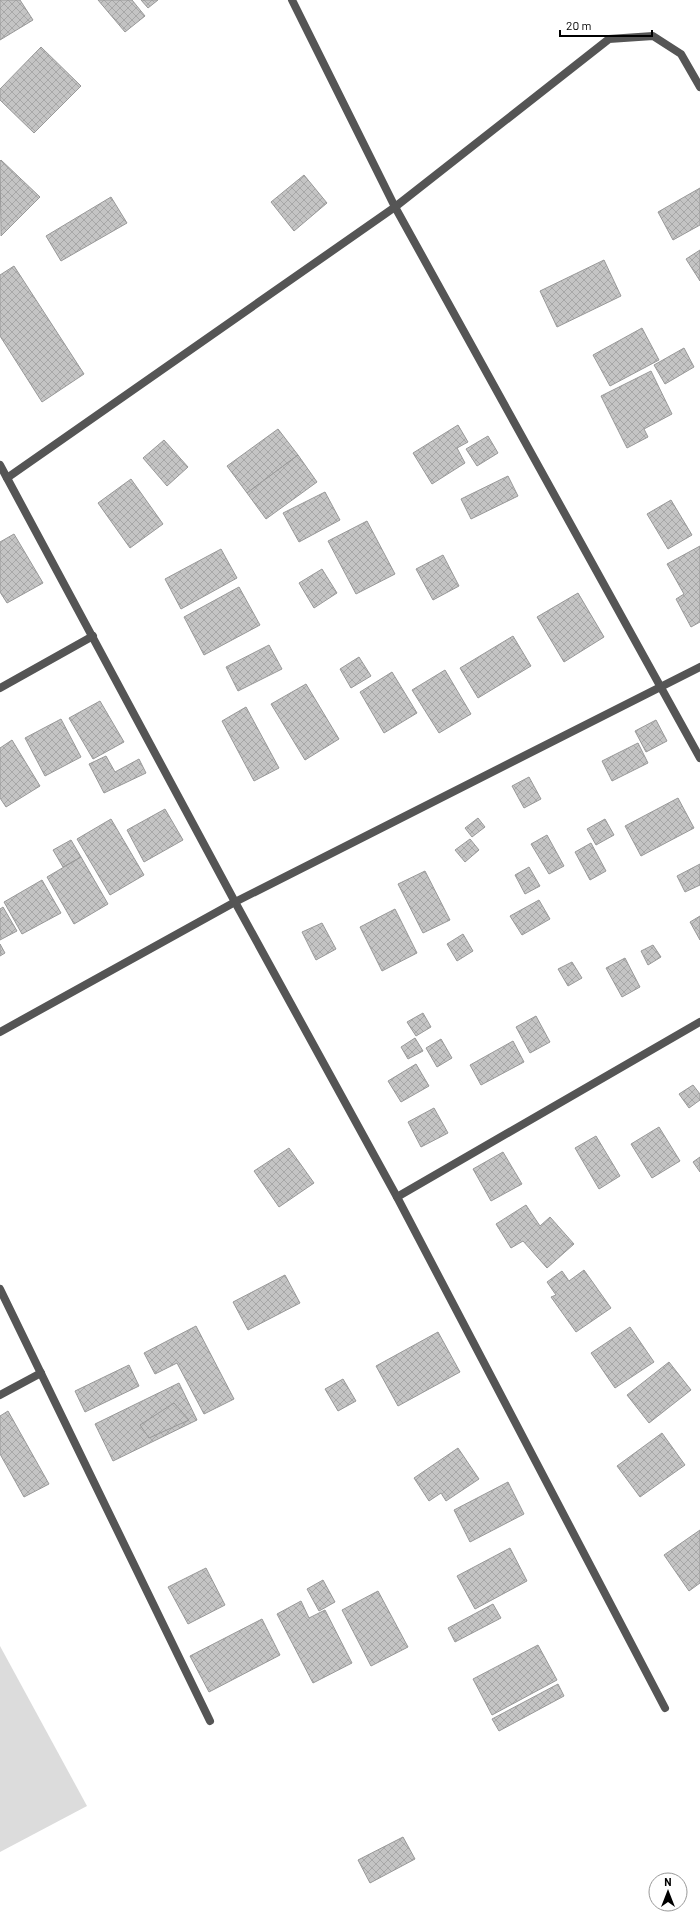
<svg xmlns="http://www.w3.org/2000/svg" width="700" height="1924" viewBox="0 0 700 1924" font-family="Barlow,sans-serif">
<style>
.grass{fill:#dcdcdc}
.building{fill:url(#building-cross-hatch);stroke:#999}
.lines{fill:none;stroke-linecap:round;stroke-linejoin:round}
.street{stroke:#555;stroke-width:8}
</style>
<defs>
<pattern id="building-cross-hatch" width="8" height="8" patternUnits="userSpaceOnUse"><rect width="8" height="8" fill="#c4c4c4"/><path d="M0 0l8 8M0 8l8-8" fill="none" stroke="#a7a7a7"/></pattern>
</defs>
<rect width="100%" height="100%" fill="#fff"/>
<!-- grass -->
<polygon class="grass" points="0,1646 87,1806 0,1852"/>
<!-- building -->
<g class="building">
<polygon points="0,0 20,0 33,20 0,40"/>
<polygon points="98,0 132,0 145,16 125,32"/>
<polygon points="141,0 158,0 148,8"/>
<polygon points="41,47 81,86 34,133 0,100 0,89"/>
<polygon points="1,160 40,197 1,236 0,161"/>
<polygon points="304,175 327,203 294,231 271,202"/>
<polygon points="700,188 700,225 673,240 658,212"/>
<polygon points="111,197 127,223 61,261 46,236"/>
<polygon points="700,250 700,281 686,259"/>
<polygon points="604,260 621,296 557,327 540,291"/>
<polygon points="14,266 84,374 42,402 0,336 0,275"/>
<polygon points="642,328 659,360 610,386 593,355"/>
<polygon points="684,348 694,367 665,384 654,365"/>
<polygon points="651,371 672,414 644,429 648,437 627,448 601,396"/>
<polygon points="458,425 468,442 457,448 465,463 432,484 413,453"/>
<polygon points="278,429 298,455 247,493 227,466"/>
<polygon points="488,436 498,453 477,466 466,449"/>
<polygon points="164,440 188,467 167,486 143,458"/>
<polygon points="298,455 317,482 266,519 247,493"/>
<polygon points="508,476 518,496 471,519 461,499"/>
<polygon points="131,479 163,524 130,548 98,503"/>
<polygon points="325,492 340,520 299,542 283,513"/>
<polygon points="671,500 692,535 668,549 647,514"/>
<polygon points="367,521 395,574 356,594 328,541"/>
<polygon points="14,534 43,583 7,603 0,592 0,542"/>
<polygon points="700,546 700,622 691,627 676,599 684,594 667,564"/>
<polygon points="221,549 237,578 181,609 165,579"/>
<polygon points="443,555 459,586 433,600 416,569"/>
<polygon points="322,569 337,593 314,608 299,583"/>
<polygon points="239,587 260,625 204,655 184,617"/>
<polygon points="578,593 604,637 564,662 537,617"/>
<polygon points="513,636 531,666 478,698 460,668"/>
<polygon points="269,645 282,669 238,691 226,667"/>
<polygon points="359,657 371,676 351,688 340,669"/>
<polygon points="445,670 471,714 439,733 412,690"/>
<polygon points="392,672 417,713 384,733 360,692"/>
<polygon points="306,684 339,739 305,760 271,704"/>
<polygon points="100,701 124,742 93,759 69,718"/>
<polygon points="246,707 279,768 254,781 222,721"/>
<polygon points="61,719 81,757 45,776 25,738"/>
<polygon points="656,720 667,741 646,752 635,731"/>
<polygon points="12,740 40,786 6,807 0,798 0,748"/>
<polygon points="638,743 648,763 612,781 602,761"/>
<polygon points="106,756 115,772 139,759 146,773 104,793 89,764"/>
<polygon points="529,777 541,799 524,808 512,786"/>
<polygon points="678,798 694,828 641,856 625,826"/>
<polygon points="165,809 183,840 144,862 127,830"/>
<polygon points="478,818 485,827 472,837 465,828"/>
<polygon points="111,819 144,875 110,895 77,839"/>
<polygon points="605,819 614,835 596,845 587,829"/>
<polygon points="547,835 564,866 549,874 531,844"/>
<polygon points="470,839 479,850 465,862 455,850"/>
<polygon points="71,840 81,857 63,867 53,850"/>
<polygon points="591,843 606,871 590,880 575,852"/>
<polygon points="81,857 108,904 74,924 47,877"/>
<polygon points="700,864 700,885 685,892 677,876"/>
<polygon points="529,867 540,886 525,894 515,875"/>
<polygon points="425,871 450,920 423,933 398,884"/>
<polygon points="42,880 61,913 22,934 4,902"/>
<polygon points="539,900 550,919 522,935 510,916"/>
<polygon points="3,907 17,931 0,940 0,909"/>
<polygon points="395,909 417,953 382,971 360,927"/>
<polygon points="700,916 700,940 690,922"/>
<polygon points="322,923 336,949 316,960 302,932"/>
<polygon points="463,934 473,951 457,961 447,944"/>
<polygon points="0,944 5,953 0,956"/>
<polygon points="653,945 661,957 648,965 641,951"/>
<polygon points="625,958 640,987 622,997 606,968"/>
<polygon points="572,962 582,978 568,986 558,969"/>
<polygon points="423,1013 431,1027 416,1036 407,1022"/>
<polygon points="536,1016 550,1042 530,1053 516,1027"/>
<polygon points="415,1038 423,1051 408,1059 401,1047"/>
<polygon points="441,1039 452,1058 437,1067 426,1048"/>
<polygon points="513,1041 524,1062 481,1085 470,1065"/>
<polygon points="416,1064 429,1086 401,1102 388,1081"/>
<polygon points="693,1085 700,1094 700,1100 689,1108 679,1094"/>
<polygon points="434,1108 448,1133 421,1147 408,1122"/>
<polygon points="659,1127 680,1161 652,1178 631,1144"/>
<polygon points="596,1136 620,1176 599,1189 575,1148"/>
<polygon points="289,1148 314,1183 279,1207 254,1171"/>
<polygon points="503,1152 522,1184 491,1201 473,1169"/>
<polygon points="700,1157 700,1172 693,1162"/>
<polygon points="526,1205 540,1226 550,1217 574,1244 547,1268 523,1241 511,1248 496,1224"/>
<polygon points="584,1270 611,1308 576,1332 551,1297 556,1295 547,1282 562,1271 569,1281"/>
<polygon points="285,1275 300,1303 248,1330 233,1302"/>
<polygon points="196,1326 234,1399 204,1414 177,1363 155,1374 144,1353"/>
<polygon points="630,1327 654,1362 615,1388 591,1353"/>
<polygon points="438,1332 460,1372 398,1406 376,1366"/>
<polygon points="669,1362 691,1390 649,1423 627,1395"/>
<polygon points="129,1365 139,1386 85,1412 75,1391"/>
<polygon points="343,1379 356,1401 338,1411 325,1389"/>
<polygon points="179,1383 197,1420 113,1461 95,1424"/>
<polygon points="174,1403 189,1420 149,1438 140,1425"/>
<polygon points="8,1411 49,1484 24,1497 0,1454 0,1416"/>
<polygon points="662,1433 685,1465 640,1497 617,1466"/>
<polygon points="458,1448 479,1479 446,1501 441,1493 429,1501 414,1478"/>
<polygon points="508,1482 524,1514 470,1542 454,1510"/>
<polygon points="700,1530 700,1583 689,1591 664,1555"/>
<polygon points="510,1548 527,1581 475,1609 457,1576"/>
<polygon points="206,1568 225,1605 188,1624 168,1587"/>
<polygon points="323,1580 335,1602 319,1611 307,1589"/>
<polygon points="378,1591 408,1647 371,1666 342,1610"/>
<polygon points="301,1601 309,1618 325,1610 352,1663 313,1683 277,1614"/>
<polygon points="493,1604 501,1618 455,1642 448,1628"/>
<polygon points="262,1619 280,1655 209,1692 190,1656"/>
<polygon points="538,1645 557,1680 492,1715 473,1679"/>
<polygon points="558,1684 564,1696 499,1731 492,1719"/>
<polygon points="403,1837 415,1859 370,1883 358,1860"/>
</g>
<g class="lines">
<!-- street -->
<g class="street">
<polyline points="292,0 395,207 700,758"/>
<polyline points="0,465 235,902 397,1197 665,1708"/>
<polyline points="7,478 395,207 609,39 653,36 681,54 700,87"/>
<polyline points="0,688 93,636"/>
<polyline points="0,1032 235,902 700,667"/>
<polyline points="397,1197 700,1022"/>
<polyline points="0,1289 210,1721"/>
<polyline points="0,1395 41,1373"/>
</g>
</g>
<!-- north arrow -->
<g transform="translate(668 1892)"><circle r="19" fill="#ffffff" stroke="#999999"/>
<path d="M0-3L7 15L0 10L-7 15Z" fill="#000000"/>
<text y="-6" font-size="11" font-weight="bold" text-anchor="middle" fill="#000000">N</text>
</g>
<!-- scale -->
<path d="M560 30v6h92v-6" fill="none" stroke="#000000" stroke-width="2"/>
<text x="566" y="30" font-size="12" fill="#000000" stroke="#ffffff" stroke-width="3" paint-order="stroke">20 m</text>
</svg>
